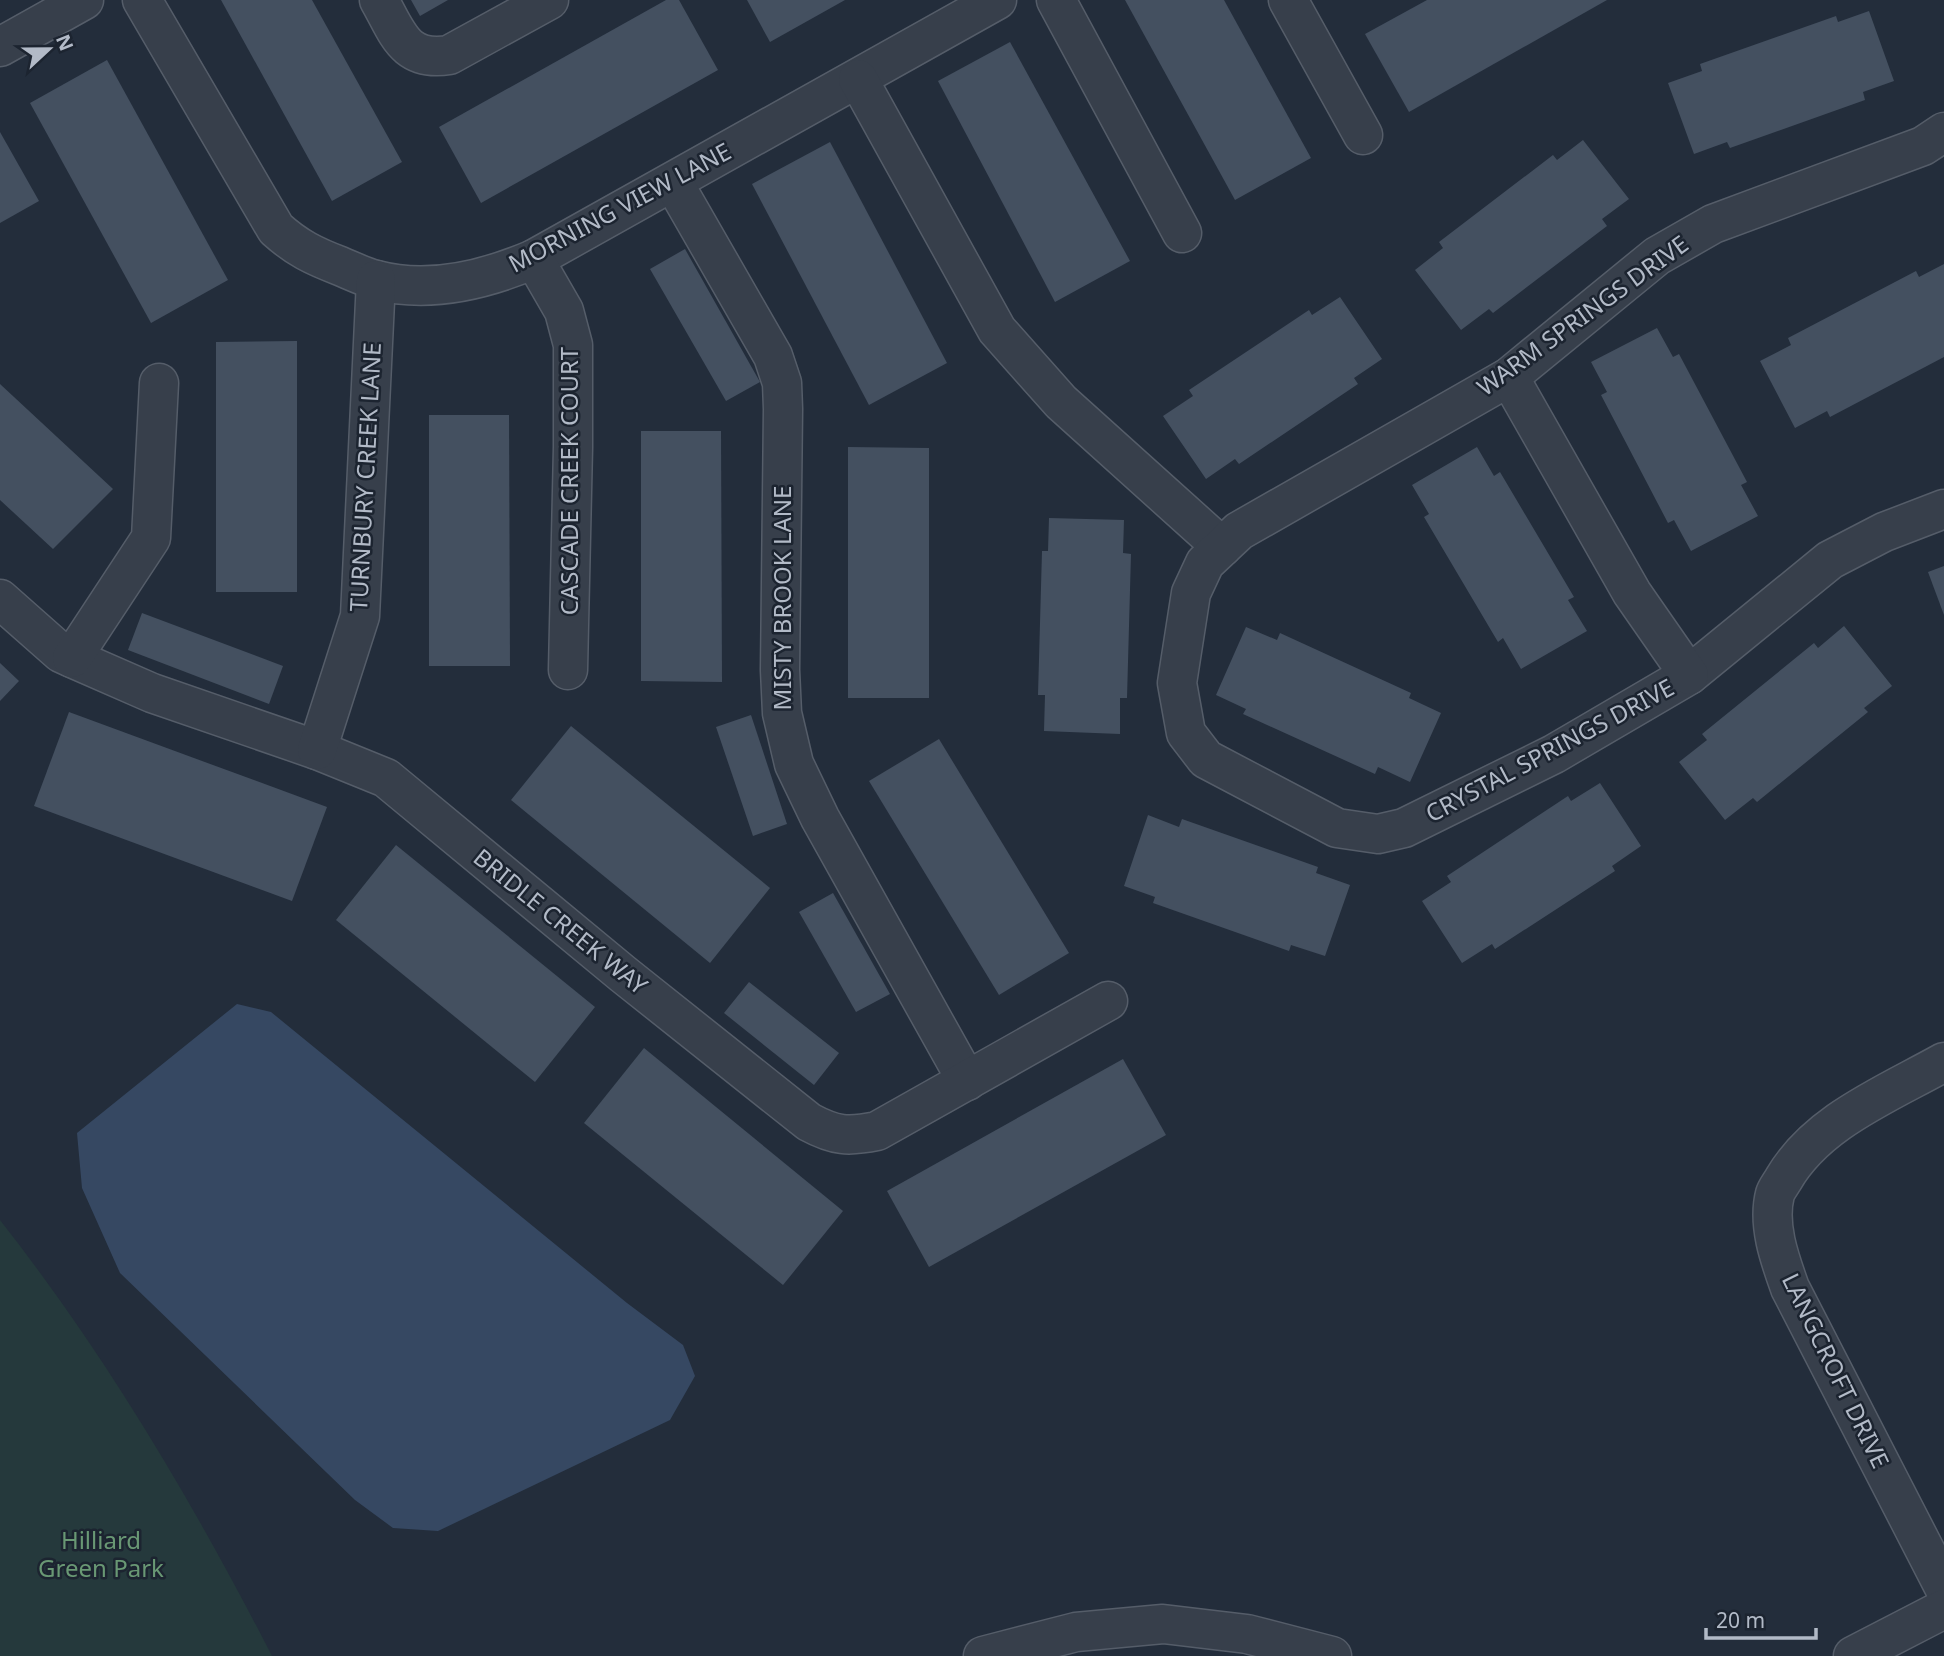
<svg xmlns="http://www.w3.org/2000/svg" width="1944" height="1656" viewBox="0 0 1944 1656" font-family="'Noto Sans',sans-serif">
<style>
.green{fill:#25393c}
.water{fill:#364862}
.building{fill:#445060}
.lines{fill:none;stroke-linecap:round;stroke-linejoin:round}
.minor-casing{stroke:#555d69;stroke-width:41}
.minor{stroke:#373f4b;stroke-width:38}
.labels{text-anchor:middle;stroke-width:5;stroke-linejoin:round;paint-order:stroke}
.street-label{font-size:24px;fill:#b2bac7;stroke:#1c2430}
.park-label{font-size:24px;fill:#699874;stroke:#1c2430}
</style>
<rect width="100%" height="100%" fill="#232d3b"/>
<!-- green -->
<path class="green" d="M 0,1220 C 106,1355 194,1504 272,1656 L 0,1656 Z"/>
<!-- water -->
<polygon class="water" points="237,1004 271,1012 627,1303 683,1345 695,1376 670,1420 438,1531 393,1528 355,1500 120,1273 82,1188 77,1133"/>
<!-- building -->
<g class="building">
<polygon points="221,0 312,0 402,162 332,201"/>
<polygon points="411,0 448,0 420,16"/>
<polygon points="666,0 679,0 718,70 481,203 439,127"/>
<polygon points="747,0 845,0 770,42"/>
<polygon points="1125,0 1224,0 1311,158 1235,200"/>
<polygon points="1427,0 1607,0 1409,112 1365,34"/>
<polygon points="1869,11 1894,81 1863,92 1865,100 1730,148 1727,142 1694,154 1668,83 1702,71 1700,64 1836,16 1838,22"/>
<polygon points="1010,42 1130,261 1055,302 938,81"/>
<polygon points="107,60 228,280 151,323 30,103"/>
<polygon points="0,132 39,201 0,223"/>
<polygon points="1583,140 1629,199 1602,219 1607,226 1493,313 1489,309 1461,330 1415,270 1443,248 1439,242 1553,155 1557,160"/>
<polygon points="830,142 947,363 869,405 752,184"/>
<polygon points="685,249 760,382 726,401 650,269"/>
<polygon points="1944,264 1944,357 1830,417 1827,411 1795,428 1760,361 1791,345 1788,338 1916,271 1919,277"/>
<polygon points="1340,297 1382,359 1354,378 1358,384 1239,464 1235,459 1206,479 1163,416 1193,396 1189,390 1309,310 1312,315"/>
<polygon points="1657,328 1673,357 1679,354 1747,482 1741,485 1758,516 1691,551 1674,520 1668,523 1601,395 1607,392 1591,362"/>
<polygon points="297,341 297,592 216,592 216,342"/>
<polygon points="0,384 113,489 53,549 0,500"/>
<polygon points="429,415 509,415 510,666 429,666"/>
<polygon points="641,431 721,431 722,682 641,681"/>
<polygon points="848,447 929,448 929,698 848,698"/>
<polygon points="1477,447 1494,476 1500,472 1574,597 1568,600 1587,631 1521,669 1503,638 1498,642 1424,517 1429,514 1412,485"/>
<polygon points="1049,518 1124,520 1123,553 1131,554 1127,698 1120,698 1120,734 1044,731 1045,695 1038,695 1042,551 1048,551"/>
<polygon points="1944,566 1944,615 1928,572"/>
<polygon points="142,613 283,666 269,704 128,650"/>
<polygon points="1844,626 1892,686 1864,708 1868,712 1757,802 1753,798 1725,820 1679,762 1707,740 1702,734 1814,643 1818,648"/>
<polygon points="1246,627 1277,640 1280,633 1411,693 1409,698 1441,713 1410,782 1378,767 1375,774 1243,714 1246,709 1216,695"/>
<polygon points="0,663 19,681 0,701"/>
<polygon points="69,712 327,807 292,901 34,806"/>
<polygon points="751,715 787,824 753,836 716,727"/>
<polygon points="571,726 770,888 710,963 511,800"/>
<polygon points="939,739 1069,953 999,995 869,781"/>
<polygon points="1600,783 1641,846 1612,866 1615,871 1495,949 1492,944 1462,963 1422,901 1451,882 1447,876 1568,796 1571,801"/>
<polygon points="1148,815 1179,827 1182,819 1318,867 1316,873 1350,885 1325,956 1291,945 1289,951 1153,903 1155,897 1124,886"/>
<polygon points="396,845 595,1007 535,1082 336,920"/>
<polygon points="833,893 890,994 856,1012 799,912"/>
<polygon points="749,982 839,1053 814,1085 724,1013"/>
<polygon points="644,1048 843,1211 783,1285 584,1123"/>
<polygon points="1123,1059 1166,1135 929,1267 887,1191"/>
</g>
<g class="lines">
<defs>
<g id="minor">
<path d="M 142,0 L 276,229 C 297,248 314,256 340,266 C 352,271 364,277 376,280 C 429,294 485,280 534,259 L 997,0"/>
<path d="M 379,0 C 398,33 404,62 449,55 L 549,0"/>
<polyline points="1056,0 1182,233"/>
<polyline points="1288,0 1363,135"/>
<polyline points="0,47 84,0"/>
<polyline points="858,79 997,330 1061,402 1222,547"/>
<polyline points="1944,132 1923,146 1713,224 1657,256 1509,377 1239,531 1205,563 1191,593 1177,683 1186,733 1206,759 1337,828 1378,834 1404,828 1554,754 1689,675 1830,560 1884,532 1944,509"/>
<polyline points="673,182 773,356 782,383 783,409 780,670 782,713 794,764 820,818 967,1081"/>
<polyline points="534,259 564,311 573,345 573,447 568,670"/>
<polyline points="1509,377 1632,593 1689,675"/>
<path d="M 0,599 L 61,653 L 72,658 L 152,693 L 317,750 L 386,778 L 623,974 L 809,1122 C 835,1136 848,1137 877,1131 L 1108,1001"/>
<polyline points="72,658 151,538 159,383"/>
<polyline points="317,750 360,616 376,280"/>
<path d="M 1944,1062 C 1887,1094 1816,1122 1783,1180 C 1780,1185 1776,1190 1775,1194 C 1767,1225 1780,1260 1790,1288 L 1944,1587"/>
<polyline points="983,1656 1076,1632 1163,1624 1247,1634 1332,1656"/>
<polyline points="1853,1656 1944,1609"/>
</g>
</defs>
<!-- minor casing -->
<use href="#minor" class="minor-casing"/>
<!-- minor -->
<use href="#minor" class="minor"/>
</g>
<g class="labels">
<!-- street labels -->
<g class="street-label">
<text transform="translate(620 208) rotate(-28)" y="8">MORNING VIEW LANE</text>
<text transform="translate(1583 316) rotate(-36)" y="8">WARM SPRINGS DRIVE</text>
<text transform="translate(366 477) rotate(-87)" y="8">TURNBURY CREEK LANE</text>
<text transform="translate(570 481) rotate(-90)" y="8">CASCADE CREEK COURT</text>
<text transform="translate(783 598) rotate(-90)" y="8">MISTY BROOK LANE</text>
<text transform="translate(1550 751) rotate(-28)" y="8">CRYSTAL SPRINGS DRIVE</text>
<text transform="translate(560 922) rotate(39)" y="8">BRIDLE CREEK WAY</text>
<text transform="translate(1835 1371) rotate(64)" y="8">LANGCROFT DRIVE</text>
</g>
<!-- park labels -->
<g class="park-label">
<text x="101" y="1549">Hilliard<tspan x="101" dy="28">Green Park</tspan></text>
</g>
</g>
<!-- north arrow -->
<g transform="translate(49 49) rotate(68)" stroke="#1c2430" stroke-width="5" paint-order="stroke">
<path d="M0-5L12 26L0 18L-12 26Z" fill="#b2bac7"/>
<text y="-10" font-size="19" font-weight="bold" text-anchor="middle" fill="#b2bac7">N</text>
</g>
<!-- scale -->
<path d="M1706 1628v10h110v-10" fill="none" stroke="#b2bac7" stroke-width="3.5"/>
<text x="1716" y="1628" font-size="21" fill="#b2bac7" stroke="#1c2430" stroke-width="5" paint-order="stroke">20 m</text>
</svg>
